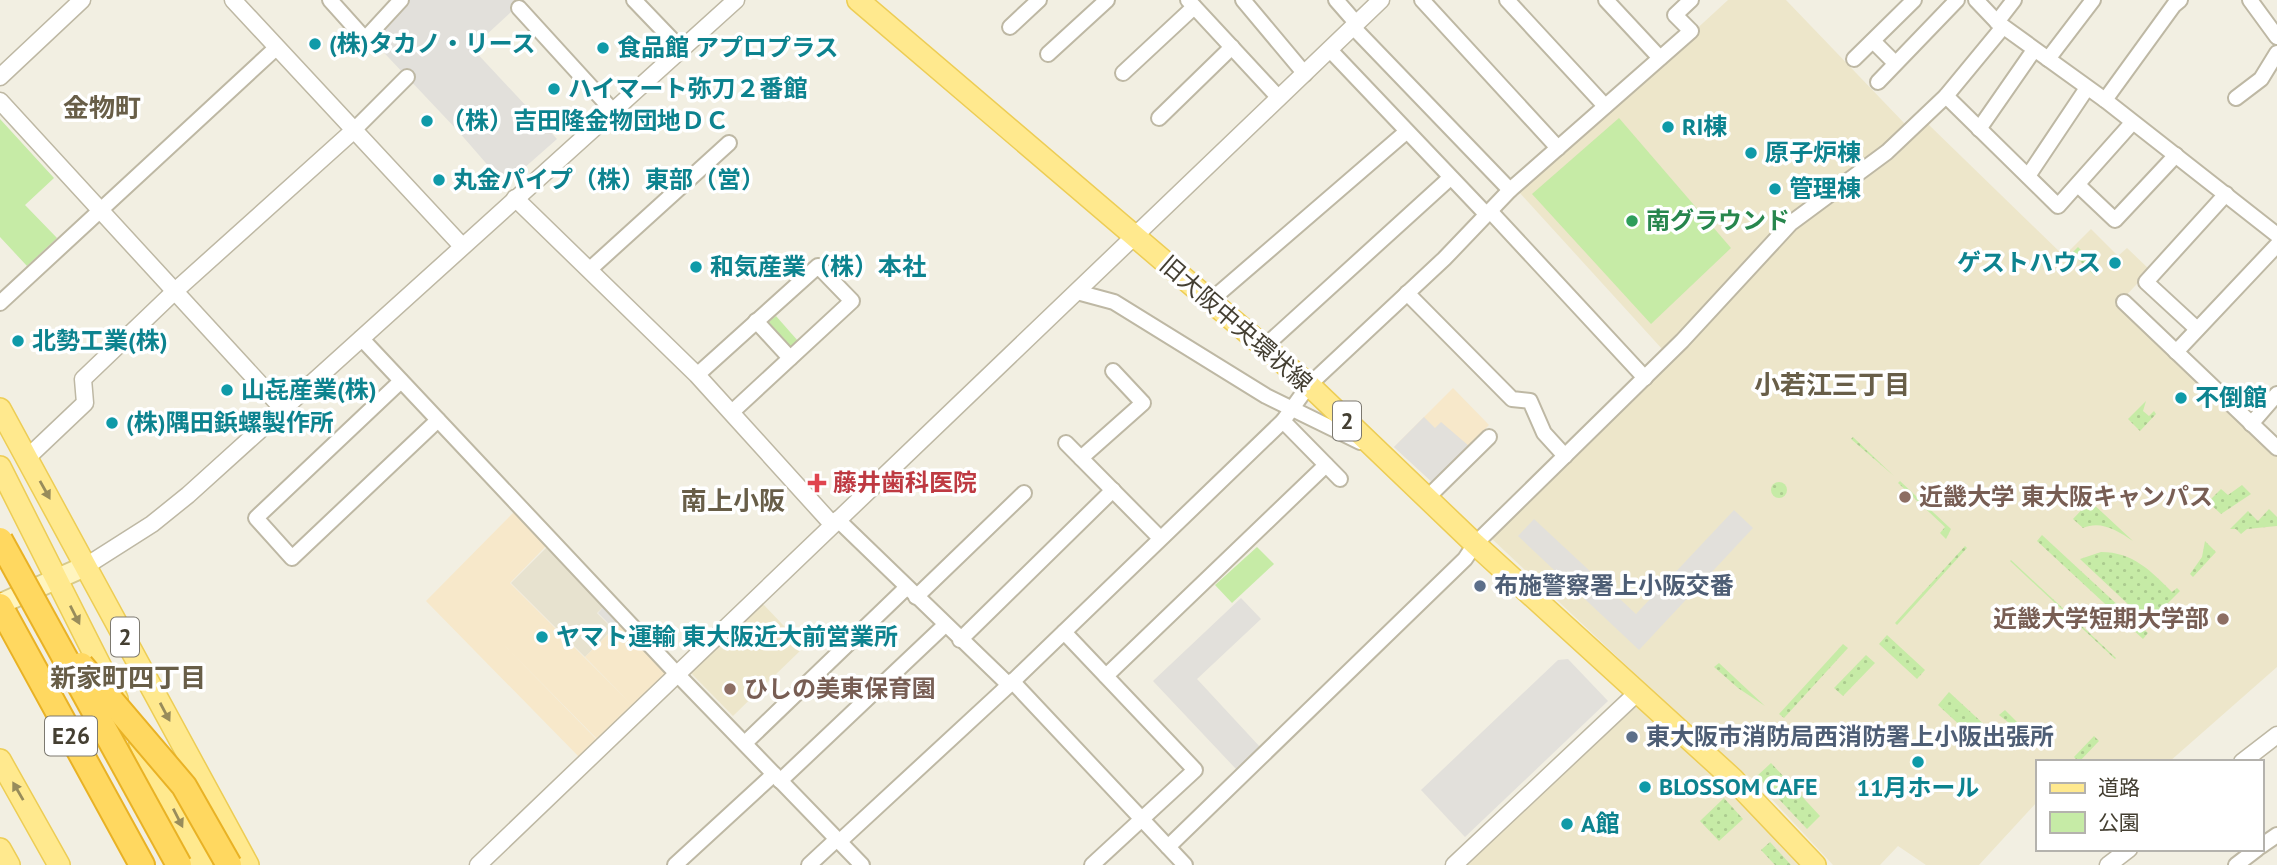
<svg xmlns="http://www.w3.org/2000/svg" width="2277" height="865" viewBox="0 0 2277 865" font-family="'PT Sans','Noto Sans JP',sans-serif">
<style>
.residential{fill:#e7e2cf}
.commercial{fill:#f7e8ca}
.education{fill:#ede6ca}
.grass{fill:url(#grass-dots)}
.park{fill:#c6eba6}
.parking{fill:#e2e0db}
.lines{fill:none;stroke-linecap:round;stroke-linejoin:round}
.minor-casing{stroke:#beb8a4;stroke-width:18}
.tertiary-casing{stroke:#beb8a4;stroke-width:19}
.secondary-casing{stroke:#d6ca8d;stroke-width:23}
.primary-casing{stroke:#edcd55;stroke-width:24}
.motorway-casing{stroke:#e9b225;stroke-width:28}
.minor{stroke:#fff;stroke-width:14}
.tertiary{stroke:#fff;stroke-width:16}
.secondary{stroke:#fff5bf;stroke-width:19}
.primary{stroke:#ffe98e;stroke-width:21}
.motorway{stroke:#ffd860;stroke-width:24}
.motorway-bridge-casing{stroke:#e9b225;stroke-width:28;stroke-linecap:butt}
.motorway-bridge{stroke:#ffd860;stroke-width:24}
.oneway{fill:#988c5b}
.culture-dot{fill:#0f9aa8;stroke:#fff;stroke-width:2.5}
.leisure-dot{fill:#2e9e5b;stroke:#fff;stroke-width:2.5}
.health-dot{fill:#e0444e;stroke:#fff;stroke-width:2.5}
.education-dot{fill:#8d6e63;stroke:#fff;stroke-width:2.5}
.service-dot{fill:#5c6f8a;stroke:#fff;stroke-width:2.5}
.labels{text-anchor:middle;stroke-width:7;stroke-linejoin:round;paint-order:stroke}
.shield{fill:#fff;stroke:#7c7970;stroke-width:2}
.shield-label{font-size:23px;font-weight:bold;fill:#443f32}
.culture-label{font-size:24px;font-weight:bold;fill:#0d838f;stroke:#fff;text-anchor:start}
.leisure-label{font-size:24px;font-weight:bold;fill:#27864d;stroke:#fff;text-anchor:start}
.street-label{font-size:24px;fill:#443f32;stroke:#fff}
.health-label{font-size:24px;font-weight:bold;fill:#be3a42;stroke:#fff;text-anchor:start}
.education-label{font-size:24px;font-weight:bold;fill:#785e54;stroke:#fff;text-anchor:start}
.service-label{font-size:24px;font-weight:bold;fill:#4e5e75;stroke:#fff;text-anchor:start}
.neighbourhood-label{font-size:26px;font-weight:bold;fill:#685e48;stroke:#fff}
</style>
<defs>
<pattern id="grass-dots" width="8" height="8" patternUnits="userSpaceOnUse" patternTransform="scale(1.75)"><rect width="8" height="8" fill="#c6eba6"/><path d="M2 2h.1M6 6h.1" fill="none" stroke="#abcb8f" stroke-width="1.8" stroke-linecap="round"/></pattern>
</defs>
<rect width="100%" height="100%" fill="#f2efe2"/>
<!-- residential -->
<polygon class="residential" points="549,545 606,604 597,613 613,629 585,657 511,583"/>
<!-- commercial -->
<g class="commercial">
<polygon points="1453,388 1489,425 1433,483 1394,447"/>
<polygon points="516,510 548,544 510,583 630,703 585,657 622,621 667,667 668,675 599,741 503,644 598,741 581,759 426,601"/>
</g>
<!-- education -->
<g class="education">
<polygon points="1728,0 1786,0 1906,125 1882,148 1784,220 1663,350 1519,192"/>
<polygon points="1928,124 2064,256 2091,229 2118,256 2127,248 2150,270 2120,302 2277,457 2277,667 2169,762 2037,762 2037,802 1979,865 1926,865 1898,846 1880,865 1833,865 1753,779 1733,766 1491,538 1789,235 1894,158"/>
<polygon points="763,604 804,647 733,716 691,673"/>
<polygon points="1638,705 1724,783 1800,865 1464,865"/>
</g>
<!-- grass -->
<g class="grass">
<polygon points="2078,247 2094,264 2095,276 2072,253"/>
<polygon points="2146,401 2143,411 2149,416 2154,411 2156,414 2140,431 2128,419"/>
<polygon points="1853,437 1894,476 1851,439"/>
<polygon points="1900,481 1951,529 1946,539 1940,533 1945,527 1898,483"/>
<circle cx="1779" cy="490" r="8"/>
<polygon points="2242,485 2251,494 2221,514 2208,502 2221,489 2228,495"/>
<path d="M 2090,501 L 2133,541 C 2118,531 2101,520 2083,528 L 2073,519 Z"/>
<polygon points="2269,509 2277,517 2277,526 2247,529 2241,534 2236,529 2230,529 2248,511 2258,521"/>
<polygon points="2042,535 2148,633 2143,639 2037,541"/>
<polygon points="2205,541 2216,552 2193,577 2190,574 2202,557"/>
<polygon points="1965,546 1967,548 1897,625 1895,623"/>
<path d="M 2101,552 C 2133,552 2151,571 2172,592 L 2177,588 L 2180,591 L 2148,623 L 2080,559 Z"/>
<polygon points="2011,560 2116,658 2115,659 2010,561"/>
<polygon points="1887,635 1925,670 1917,679 1879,644"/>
<polygon points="1843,644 1848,648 1784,718 1779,714"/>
<polygon points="1866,655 1875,663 1843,696 1834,688"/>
<polygon points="1719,663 1765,706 1738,688 1714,667"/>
<polygon points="1949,692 1989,729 1978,742 1938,705"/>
<polygon points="2005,710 2029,734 2027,737 1999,715"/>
<polygon points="2094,736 2099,741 2079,762 2074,757"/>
<polygon points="1771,763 1820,816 1807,829 1757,776"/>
<polygon points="1724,798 1743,819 1719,841 1700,821"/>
<polygon points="1770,842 1791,865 1775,865 1761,850"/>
</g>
<!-- park -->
<g class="park">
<polygon points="1619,118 1731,248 1651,324 1532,194"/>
<polygon points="0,119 54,178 25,205 57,238 27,266 0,237"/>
<polygon points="776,316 798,341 787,350 765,325"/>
<polygon points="1257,547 1274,564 1232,603 1215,585"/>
</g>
<!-- parking -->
<g class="parking">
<polygon points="409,0 524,0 472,48 557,139 505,185 458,131 372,40"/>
<polygon points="1424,417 1435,428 1441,422 1469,446 1433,483 1394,447"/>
<polygon points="1734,510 1753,528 1639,650 1518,536 1534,519 1636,614"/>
<polygon points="1241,598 1261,619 1197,679 1260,747 1236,769 1153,681"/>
<polygon points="606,604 621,620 613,628 598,613"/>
<polygon points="1568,659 1608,701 1465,837 1421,790 1558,660"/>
</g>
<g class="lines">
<defs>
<g id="minor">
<polyline points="330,0 365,39 401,0"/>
<polyline points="634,0 682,50"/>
<polyline points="1188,0 1279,98"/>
<polyline points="1243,0 1305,74"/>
<polyline points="1336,0 1357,24"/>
<polyline points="1422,0 1558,148"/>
<polyline points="1507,0 1605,106"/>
<polyline points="1606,0 1660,58"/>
<polyline points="1976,0 1997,22 2105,100 2277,235"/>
<polyline points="2250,0 2277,37"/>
<polyline points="519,8 613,111"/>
<polyline points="1997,22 2014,0"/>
<polyline points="1010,27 1039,0"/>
<polyline points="1353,27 1510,190"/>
<polyline points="1873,41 1895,63"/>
<polyline points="1330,50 1486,214"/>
<polyline points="1048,54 1107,0"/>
<polyline points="1854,59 1914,0"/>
<polyline points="2048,59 2093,0"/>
<polyline points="1123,73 1194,7"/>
<polyline points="1878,82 1957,0"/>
<polyline points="1946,96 2058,206 2132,123"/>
<polyline points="2236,98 2261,79 2277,53"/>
<polyline points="2105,100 2174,5 2180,0"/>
<polyline points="1159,118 1232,47"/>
<polyline points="1979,129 2034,50"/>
<polyline points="353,131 407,77"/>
<polyline points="2028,176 2087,88"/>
<polyline points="2078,185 2115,220 2176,155"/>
<polyline points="1490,211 1645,378"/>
<polyline points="589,270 729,143"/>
<polyline points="1077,292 1114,302 1266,396 1360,442"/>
<polyline points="1407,293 1512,399 1530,401 1544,433 1565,456"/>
<polyline points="1210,301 1406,132"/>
<polyline points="2124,302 2277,448"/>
<polyline points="0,303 276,48"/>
<polyline points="756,321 790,358"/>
<polyline points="2197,329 2146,282 2226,194"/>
<polyline points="361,338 678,675 862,865"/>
<polyline points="1264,347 1450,178"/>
<polyline points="2176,352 2277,245"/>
<polyline points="697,375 818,266 852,301 732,412"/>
<polyline points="401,381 256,518 292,558 438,420"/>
<polyline points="1283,421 1340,479"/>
<polyline points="2251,424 2277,394"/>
<polyline points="1066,443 1160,538"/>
<polyline points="1081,458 1143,403 1113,371"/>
<polyline points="1427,498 1489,437"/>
<polyline points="837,519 1009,685"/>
<polyline points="916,597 1024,493"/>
<polyline points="1064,632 1195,770 1092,865"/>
<polyline points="960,640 1113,490"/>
<polyline points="1106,676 1326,465"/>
<polyline points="1012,681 1185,865"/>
<polyline points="745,743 906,588"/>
<polyline points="780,781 945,625"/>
<polyline points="839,842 1009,685 1283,421 1309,385 1444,259 1510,190 1691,31 1675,15 1691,0"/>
<polyline points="2261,846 2277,835"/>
<polyline points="1168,847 1465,559 1475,544 1682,341 1791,223 1887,152 1946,96 2003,27"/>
<polyline points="675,865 774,774"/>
<polyline points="809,865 837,839"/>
<polyline points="2236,865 2257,849"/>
</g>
<g id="tertiary">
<polyline points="233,0 462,246"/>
<polyline points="0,77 82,0"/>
<polyline points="0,101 283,409"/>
<polyline points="515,198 697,375 832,524"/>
<polyline points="27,458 85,403 83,379 175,291 353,131"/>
<polyline points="86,566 152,524 188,495 736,0"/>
<polyline points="2242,762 2277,735"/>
<polyline points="478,865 1381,0"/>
<polyline points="1454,865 1638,692"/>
<polyline points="2108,865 2129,849"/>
</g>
<polyline id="secondary" points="0,604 86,566"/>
<g id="primary">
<polyline points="858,0 1309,385 1475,544 1733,779 1815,865"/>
<polyline points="0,409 248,865"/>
<polyline points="0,467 117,699"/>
<polyline points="140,743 202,865"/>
<polyline points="0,760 59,865"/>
<polyline points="0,849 9,865"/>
</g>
<polyline id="motorway" points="0,606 142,865"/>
</defs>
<!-- minor casing -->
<use href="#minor" class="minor-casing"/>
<!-- tertiary casing -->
<use href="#tertiary" class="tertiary-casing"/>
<!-- secondary casing -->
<use href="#secondary" class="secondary-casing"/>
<!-- primary casing -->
<use href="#primary" class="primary-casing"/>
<!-- motorway casing -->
<use href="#motorway" class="motorway-casing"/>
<!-- minor -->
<use href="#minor" class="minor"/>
<!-- tertiary -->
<use href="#tertiary" class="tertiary"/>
<!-- secondary -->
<use href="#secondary" class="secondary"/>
<!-- primary -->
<use href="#primary" class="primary"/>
<!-- motorway -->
<use href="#motorway" class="motorway"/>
<defs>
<g id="motorway-bridge">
<polyline points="0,540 179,865"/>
<polyline points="81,665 184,786 229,865"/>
</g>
</defs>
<!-- motorway-bridge casing -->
<use href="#motorway-bridge" class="motorway-bridge-casing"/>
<!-- motorway-bridge -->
<use href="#motorway-bridge" class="motorway-bridge"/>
</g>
<!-- one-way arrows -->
<defs><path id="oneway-solid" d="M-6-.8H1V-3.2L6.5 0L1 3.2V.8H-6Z" transform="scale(1.75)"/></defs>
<g class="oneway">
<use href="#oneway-solid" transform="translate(45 490) rotate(61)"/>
<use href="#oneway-solid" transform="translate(75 615) rotate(63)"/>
<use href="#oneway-solid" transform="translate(165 712) rotate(62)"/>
<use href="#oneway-solid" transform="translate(18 791) rotate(-120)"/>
<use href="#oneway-solid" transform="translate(178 818) rotate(63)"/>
</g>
<!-- markers -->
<g class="culture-dot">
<circle cx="315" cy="44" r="7"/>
<circle cx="603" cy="48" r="7"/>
<circle cx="554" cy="89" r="7"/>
<circle cx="427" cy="121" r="7"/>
<circle cx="1668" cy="127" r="7"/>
<circle cx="1751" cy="153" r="7"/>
<circle cx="439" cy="180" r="7"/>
<circle cx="1775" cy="189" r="7"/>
<circle cx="2115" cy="263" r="7"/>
<circle cx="696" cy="267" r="7"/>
<circle cx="18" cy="341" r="7"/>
<circle cx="227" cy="390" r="7"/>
<circle cx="2181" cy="398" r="7"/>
<circle cx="112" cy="423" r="7"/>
<circle cx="542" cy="637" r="7"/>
<circle cx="1918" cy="762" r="7"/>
<circle cx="1645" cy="787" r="7"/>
<circle cx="1567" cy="824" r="7"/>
</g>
<circle class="leisure-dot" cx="1632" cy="221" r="7"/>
<path class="health-dot" d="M813.5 472.5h7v7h7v7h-7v7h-7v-7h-7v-7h7z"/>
<g class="education-dot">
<circle cx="1905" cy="497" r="7"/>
<circle cx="2223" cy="619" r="7"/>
<circle cx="730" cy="689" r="7"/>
</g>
<g class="service-dot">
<circle cx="1480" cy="586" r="7"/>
<circle cx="1632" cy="737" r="7"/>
</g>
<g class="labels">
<!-- shield labels -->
<g class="shield">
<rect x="1333" y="401.5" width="28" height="39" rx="5"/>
<rect x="111" y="617.5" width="28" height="39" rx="5"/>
<rect x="45" y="716.5" width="52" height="39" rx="5"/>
</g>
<g class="shield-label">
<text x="1347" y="429">2</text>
<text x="125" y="645">2</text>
<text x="71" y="744">E26</text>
</g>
<!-- culture labels -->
<g class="culture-label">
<text x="329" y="52">(株)タカノ・リース</text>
<text x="617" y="56">食品館 アプロプラス</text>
<text x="568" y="97">ハイマート弥刀２番館</text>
<text x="441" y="129">（株）吉田隆金物団地ＤＣ</text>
<text x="1682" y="135">RI棟</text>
<text x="1765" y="161">原子炉棟</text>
<text x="453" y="188">丸金パイプ（株）東部（営）</text>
<text x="1789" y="197">管理棟</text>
<text x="2101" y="271" text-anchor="end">ゲストハウス</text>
<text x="710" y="275">和気産業（株）本社</text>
<text x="32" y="349">北勢工業(株)</text>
<text x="241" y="398">山㐂産業(株)</text>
<text x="2195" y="406">不倒館</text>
<text x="126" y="431">(株)隅田鋲螺製作所</text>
<text x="556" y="645">ヤマト運輸 東大阪近大前営業所</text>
<text x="1659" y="795">BLOSSOM CAFE</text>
<text x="1918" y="796" text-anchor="middle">11月ホール</text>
<text x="1581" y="832">A館</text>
</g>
<!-- leisure labels -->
<g class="leisure-label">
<text x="1646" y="229">南グラウンド</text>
</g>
<!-- street labels -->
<g class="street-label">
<text transform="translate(1236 324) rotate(41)" y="8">旧大阪中央環状線</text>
</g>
<!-- health labels -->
<g class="health-label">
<text x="833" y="491">藤井歯科医院</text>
</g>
<!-- education labels -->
<g class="education-label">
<text x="1919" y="505">近畿大学 東大阪キャンパス</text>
<text x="2209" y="627" text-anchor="end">近畿大学短期大学部</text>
<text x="744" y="697">ひしの美東保育園</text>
</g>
<!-- service labels -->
<g class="service-label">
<text x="1494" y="594">布施警察署上小阪交番</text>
<text x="1646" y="745">東大阪市消防局西消防署上小阪出張所</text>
</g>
<!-- neighbourhood labels -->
<g class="neighbourhood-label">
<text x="102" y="117">金物町</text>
<text x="1832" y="394">小若江三丁目</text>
<text x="733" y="510">南上小阪</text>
<text x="128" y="687">新家町四丁目</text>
</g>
</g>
<!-- legend -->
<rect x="2036" y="760" width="228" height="91" fill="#ffffff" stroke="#b4b2ad" stroke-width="2"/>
<rect x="2050" y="783" width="35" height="10" fill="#ffe98e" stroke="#b4b2ad" stroke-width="2"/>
<text x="2098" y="795" font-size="21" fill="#443f32">道路</text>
<rect x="2050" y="812" width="35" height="21" fill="#c6eba6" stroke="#b4b2ad" stroke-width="2"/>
<text x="2098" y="830" font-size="21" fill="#443f32">公園</text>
</svg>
